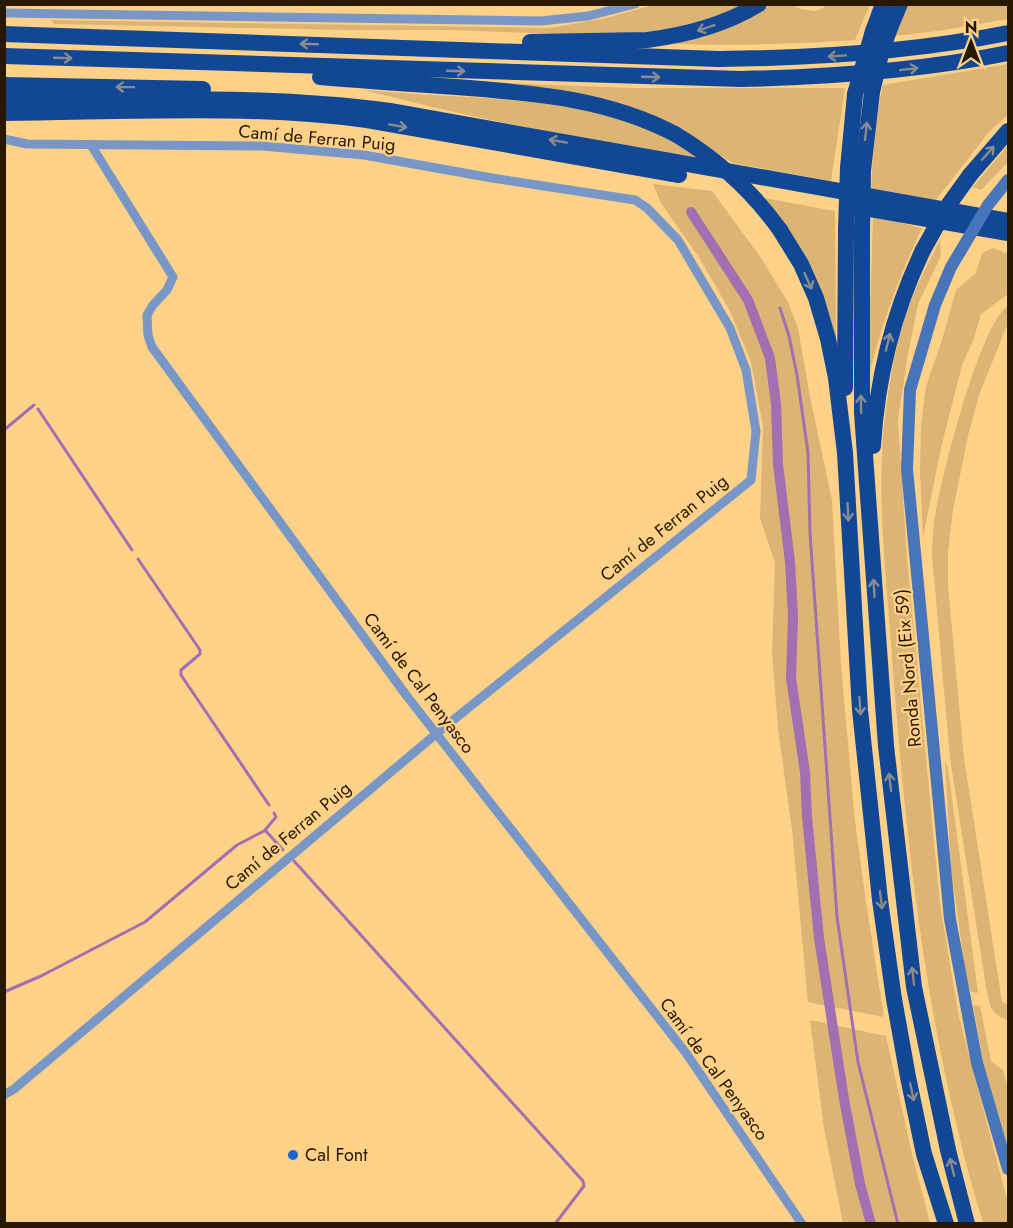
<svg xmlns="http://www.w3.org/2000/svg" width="1013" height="1228" viewBox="0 0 1013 1228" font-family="Jost,sans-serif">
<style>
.green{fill:#dcb474}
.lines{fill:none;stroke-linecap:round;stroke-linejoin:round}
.stream{stroke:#a36fb1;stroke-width:3}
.canal{stroke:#a36fb1;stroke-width:10}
.street{stroke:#7897c6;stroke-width:9}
.secondary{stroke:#4875b9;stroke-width:12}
.highway{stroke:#114794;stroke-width:16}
.secondary-bridge{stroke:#4875b9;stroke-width:12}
.highway-bridge{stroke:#114794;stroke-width:16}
.oneway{stroke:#888c8e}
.poi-dot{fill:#1964cf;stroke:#fed189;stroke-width:2}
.labels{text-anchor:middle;stroke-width:4.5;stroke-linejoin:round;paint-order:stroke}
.street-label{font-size:18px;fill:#291800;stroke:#fed189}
.poi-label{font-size:18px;fill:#291800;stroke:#fed189;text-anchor:start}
</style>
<rect width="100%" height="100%" fill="#fed189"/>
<!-- green -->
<g class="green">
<polygon points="653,5 741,5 721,15 693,26 638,33 562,34 446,30 345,30 54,24 51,20 550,28 606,18"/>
<path d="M 772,5 L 793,5 L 800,9 L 816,11 L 828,5 L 870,5 L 855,40 C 794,44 734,46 673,44 L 722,30 Z"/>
<polygon points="908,5 1008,5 1008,19 938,31 895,36"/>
<path d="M 1008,64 L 1008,115 L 989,132 L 936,200 L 871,190 C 873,154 875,120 883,85 Z"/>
<polygon points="475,82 633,88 845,88 831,181 733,163 660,119"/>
<path d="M 364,90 C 404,93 443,96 483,98 C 560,104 637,110 700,160 C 588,140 474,119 364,90 Z"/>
<polygon points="1008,145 1008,162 981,190 973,187"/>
<polygon points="653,184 712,191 759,255 788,302 798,328 810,397 832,500 841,665 855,821 865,895 884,1017 808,1002 792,830 778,729 772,652 775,563 760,518 763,427 751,362 731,313 700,259 661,203"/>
<polygon points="764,198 835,211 836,341"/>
<path d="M 873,216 L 922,228 C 899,277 880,327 868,381 Z"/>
<path d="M 940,240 L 941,256 L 918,304 L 908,354 L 898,420 L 907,559 L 940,904 L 959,1017 L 1008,1203 L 1008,1223 L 983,1223 C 926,1036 905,838 891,643 C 885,564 875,481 887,402 C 891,374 896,345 905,318 C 913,291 927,266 940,240 Z"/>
<polygon points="993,248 1008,254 1008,294 981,314 973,341 962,365 941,448 923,537 920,473 921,426 926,386 942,340 956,290 976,273 982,253"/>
<path d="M 1008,306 L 1008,323 L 979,395 L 968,436 L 953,510 L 948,552 L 948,586 L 964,758 L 1002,1002 L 1008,1005 L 1008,1020 C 989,1014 990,1004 986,987 L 950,758 L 932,555 C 932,544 933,533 934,523 C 939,485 980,322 1008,306 Z"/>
<polygon points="945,761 948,768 978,993 972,992 967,983 951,868"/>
<polygon points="973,1005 980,1006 991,1061 1003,1070 1008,1088 1008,1147 984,1067"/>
<polygon points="810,1020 886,1036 912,1154 930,1223 843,1223 824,1128"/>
</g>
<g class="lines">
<!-- stream -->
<g class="stream">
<polyline points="780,308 789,336 797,375 808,453 810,533 837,917 858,1062 898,1224"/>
<polyline points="38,409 132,550"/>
<polyline points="4,430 34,405"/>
<polyline points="138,559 200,650 200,654 181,670 181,675 269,805"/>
<polyline points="274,813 276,817 265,830 283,850"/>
<polyline points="294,861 583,1181 584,1186 555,1224"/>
<polyline points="4,992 41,976 145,922 237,845 264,831"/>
</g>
<!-- canal -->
<polyline class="canal" points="691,212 748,300 770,358 776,404 778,464 790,562 793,616 791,678 805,772 807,817 819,938 844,1099 860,1184 871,1224"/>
<!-- street -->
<g class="street">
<polyline points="4,13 541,21 588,16 635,4"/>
<polyline points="4,139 27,144 262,146 364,155 492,178 635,200 647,208 678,240 730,328 746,370 756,431 751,480 436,734 14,1089 4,1095"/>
<polyline points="91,145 173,277 167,290 153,305 147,315 148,335 152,347 406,695 686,1053 802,1224"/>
</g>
<!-- secondary -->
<g class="secondary">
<polyline points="988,205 1008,180"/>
<polyline points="960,252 951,267 935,305 910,390 907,469 950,919 977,1063 1008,1169"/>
</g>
<!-- highway -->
<g class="highway">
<polyline points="890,28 900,4"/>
<polyline points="873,31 883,4"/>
<path d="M 4,34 L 719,59 C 817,58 913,52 1008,33"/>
<path d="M 530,42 L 647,40 C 687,35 725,25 759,4"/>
<path d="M 4,56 L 741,79 C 831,77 920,71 1008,53"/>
<path d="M 320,77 C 366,81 412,84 457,87 C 533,93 607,98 675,134"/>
<polyline points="4,85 203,89"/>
<path d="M 4,101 C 133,100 263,94 390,111 L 1008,221"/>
<path d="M 4,113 C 125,112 247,104 367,120 L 679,175"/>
<polyline points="848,168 855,94"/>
<polyline points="863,170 872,92"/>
<polyline points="970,175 1008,131"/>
<polyline points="853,206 1008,233"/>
<polyline points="780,230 801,264 816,298 828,339 836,378 845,453 860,710 880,900 894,999 908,1077 924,1154 946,1224"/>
<polyline points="862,232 862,413 886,746 914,987 948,1150 967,1224"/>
<polyline points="845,388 846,229"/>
<path d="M 873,446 C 877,377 893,313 923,250"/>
</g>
<!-- secondary-bridge -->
<polyline class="secondary-bridge" points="960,252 988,205"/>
<!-- highway-bridge -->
<g class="highway-bridge">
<polyline points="872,92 882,50 890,28"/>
<polyline points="855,94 873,31"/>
<path d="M 675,134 C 717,159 752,191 780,230"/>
<polyline points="846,229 848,168"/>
<polyline points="862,232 863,170"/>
<polyline points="923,250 947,207 970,175"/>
</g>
</g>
<!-- one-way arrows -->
<defs><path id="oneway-shaft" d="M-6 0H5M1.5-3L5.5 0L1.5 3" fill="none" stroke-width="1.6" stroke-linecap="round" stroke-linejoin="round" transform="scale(1.5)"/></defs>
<g class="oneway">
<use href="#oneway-shaft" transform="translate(706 28) rotate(162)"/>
<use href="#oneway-shaft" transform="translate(309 44) rotate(-178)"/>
<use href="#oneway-shaft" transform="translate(837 56) rotate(176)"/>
<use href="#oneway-shaft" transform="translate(63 58) rotate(2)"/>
<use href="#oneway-shaft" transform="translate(909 69) rotate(-7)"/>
<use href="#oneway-shaft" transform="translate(456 71) rotate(2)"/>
<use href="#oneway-shaft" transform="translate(651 77) rotate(2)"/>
<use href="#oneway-shaft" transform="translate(125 87) rotate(-179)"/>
<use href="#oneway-shaft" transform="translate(398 126) rotate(10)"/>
<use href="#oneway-shaft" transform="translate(866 131) rotate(-84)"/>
<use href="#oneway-shaft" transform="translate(558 141) rotate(-170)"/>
<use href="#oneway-shaft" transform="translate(988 153) rotate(-48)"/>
<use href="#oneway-shaft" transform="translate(808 281) rotate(66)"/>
<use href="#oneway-shaft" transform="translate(888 342) rotate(-76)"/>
<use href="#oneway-shaft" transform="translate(861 404) rotate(-91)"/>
<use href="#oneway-shaft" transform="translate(848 512) rotate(87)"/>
<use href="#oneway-shaft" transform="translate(874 588) rotate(-93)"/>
<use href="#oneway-shaft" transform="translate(860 706) rotate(86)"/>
<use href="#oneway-shaft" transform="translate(890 782) rotate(-97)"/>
<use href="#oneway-shaft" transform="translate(881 900) rotate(83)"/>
<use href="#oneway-shaft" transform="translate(913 976) rotate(-97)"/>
<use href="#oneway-shaft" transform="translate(912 1092) rotate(78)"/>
<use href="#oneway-shaft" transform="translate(952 1167) rotate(-104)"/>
</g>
<!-- markers -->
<circle class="poi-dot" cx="293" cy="1155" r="6"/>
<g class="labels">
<!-- street labels -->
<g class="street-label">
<text transform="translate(317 138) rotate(5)" y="6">Camí de Ferran Puig</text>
<text transform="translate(664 528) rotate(-39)" y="6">Camí de Ferran Puig</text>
<text transform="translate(908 668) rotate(-95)" y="6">Ronda Nord (Eix 59)</text>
<text transform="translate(419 683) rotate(53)" y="6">Camí de Cal Penyasco</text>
<text transform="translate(288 836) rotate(-40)" y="6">Camí de Ferran Puig</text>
<text transform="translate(714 1069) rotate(54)" y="6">Camí de Cal Penyasco</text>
</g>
<!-- poi labels -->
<g class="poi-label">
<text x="305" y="1161">Cal Font</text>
</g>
</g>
<!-- border -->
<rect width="1013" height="1228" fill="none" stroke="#291800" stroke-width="12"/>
<!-- north arrow -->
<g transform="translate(971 42)" stroke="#fed189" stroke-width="4.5" paint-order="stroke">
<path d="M0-4.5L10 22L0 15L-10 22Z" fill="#291800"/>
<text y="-9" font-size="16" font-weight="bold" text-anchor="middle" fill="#291800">N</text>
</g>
</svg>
